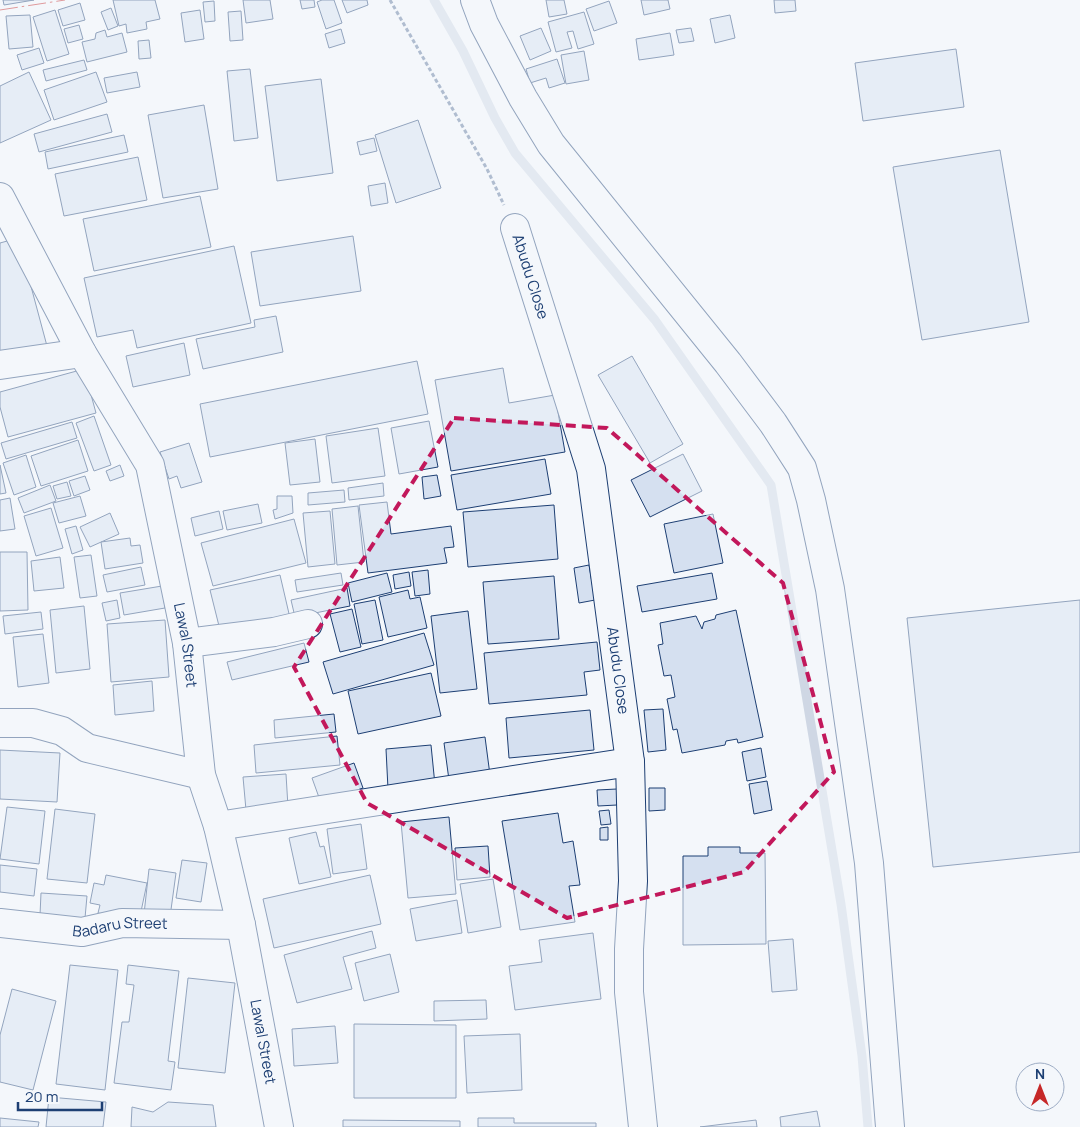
<svg xmlns="http://www.w3.org/2000/svg" width="1080" height="1127" viewBox="0 0 1080 1127" font-family="Manrope,sans-serif">
<style>
.lines{fill:none;stroke-linecap:round;stroke-linejoin:round}
.stream{stroke:#cfd7e4;stroke-width:9}
.building{fill:#d5e0f0;stroke:#1d3f73}
.minor-casing{stroke:#1d3f73;stroke-width:30}
.path{stroke:#5e769c;stroke-width:3;stroke-dasharray:4 2.5;stroke-linecap:butt}
.minor{stroke:#f4f7fb;stroke-width:28}
.power{stroke:#c62828;stroke-width:1;stroke-dasharray:18 4 2.5 4;stroke-linecap:butt}
.marked{fill:none;stroke:#c2185b;stroke-width:4;stroke-dasharray:10 6;stroke-linejoin:round}
.labels{text-anchor:middle;stroke-width:4;stroke-linejoin:round;paint-order:stroke}
.street-label{font-size:15px;fill:#1d3f73;stroke:#f4f7fb}
</style>
<rect width="100%" height="100%" fill="#f4f7fb"/>
<g class="lines">
<!-- stream -->
<polyline class="stream" points="434,0 463,51 495,118 515,153 655,320 771,485 841,904 862,1056 868,1127"/>
</g>
<!-- building -->
<g class="building">
<polygon points="3,0 34,0 4,5"/>
<polygon points="113,0 155,0 160,19 146,22 147,29 127,33 126,24 119,26"/>
<polygon points="243,0 270,0 273,19 246,23"/>
<polygon points="300,0 314,0 315,7 302,9"/>
<polygon points="322,0 334,0 342,23 326,29 317,2"/>
<polygon points="342,0 367,0 368,5 347,13"/>
<polygon points="546,0 564,0 567,14 549,17"/>
<polygon points="641,0 668,0 670,9 644,15"/>
<polygon points="774,0 795,0 796,11 775,13"/>
<polygon points="214,1 215,21 205,22 203,2"/>
<polygon points="609,1 617,23 594,31 586,9"/>
<polygon points="80,3 85,20 63,26 58,10"/>
<polygon points="111,8 118,26 108,30 101,12"/>
<polygon points="55,10 69,54 47,61 33,17"/>
<polygon points="200,10 204,39 185,42 181,13"/>
<polygon points="241,11 243,40 230,41 228,12"/>
<polygon points="584,12 594,44 578,49 573,31 567,32 572,48 556,52 548,22"/>
<polygon points="30,15 33,47 9,49 6,16"/>
<polygon points="730,15 735,38 715,43 710,19"/>
<polygon points="79,25 83,39 68,43 64,29"/>
<polygon points="541,28 551,51 530,60 520,36"/>
<polygon points="691,28 694,41 679,43 676,30"/>
<polygon points="341,29 345,43 329,48 325,34"/>
<polygon points="105,30 107,37 122,33 127,52 87,62 82,42 95,39 96,33"/>
<polygon points="670,33 674,55 639,60 636,39"/>
<polygon points="149,40 151,58 139,59 138,41"/>
<polygon points="39,48 44,63 22,70 17,55"/>
<polygon points="956,49 964,107 863,121 855,63"/>
<polygon points="584,51 589,80 566,84 561,55"/>
<polygon points="557,59 565,83 549,88 546,78 530,83 526,69"/>
<polygon points="84,60 87,70 46,81 43,70"/>
<polygon points="250,69 258,138 234,141 227,71"/>
<polygon points="29,72 51,120 0,143 0,86"/>
<polygon points="96,72 107,102 54,120 44,90"/>
<polygon points="137,72 140,87 107,93 104,78"/>
<polygon points="321,79 333,173 277,181 265,86"/>
<polygon points="204,105 218,189 163,198 148,115"/>
<polygon points="107,114 112,132 39,152 34,134"/>
<polygon points="418,120 441,188 396,203 375,135"/>
<polygon points="124,135 128,152 48,169 45,152"/>
<polygon points="374,138 377,151 360,155 357,142"/>
<polygon points="1000,150 1029,322 922,340 893,167"/>
<polygon points="138,157 147,200 64,216 55,174"/>
<polygon points="385,183 388,203 371,206 368,186"/>
<polygon points="200,196 211,247 94,271 83,219"/>
<polygon points="353,236 361,291 260,306 251,252"/>
<polygon points="18,238 47,346 0,358 0,243"/>
<polygon points="234,246 251,323 137,348 133,330 97,337 84,278"/>
<polygon points="276,316 283,352 203,369 196,339 255,327 254,320"/>
<polygon points="184,343 190,375 133,387 126,356"/>
<polygon points="632,356 683,444 650,463 598,375"/>
<polygon points="417,361 428,414 210,457 200,404"/>
<polygon points="503,368 509,403 555,395 565,452 451,471 435,380"/>
<polygon points="84,369 96,413 8,437 0,407 0,392"/>
<polygon points="94,416 111,465 94,471 76,423"/>
<polygon points="429,421 438,467 399,474 391,428"/>
<polygon points="72,422 77,438 6,459 1,443"/>
<polygon points="378,428 385,476 332,483 326,436"/>
<polygon points="315,439 320,482 290,485 285,443"/>
<polygon points="78,440 88,471 41,486 31,456"/>
<polygon points="189,443 202,482 181,488 177,476 169,479 160,452"/>
<polygon points="683,454 702,491 650,517 631,480"/>
<polygon points="26,455 36,487 14,495 3,463"/>
<polygon points="545,459 551,494 457,510 451,475"/>
<polygon points="0,465 6,493 0,494"/>
<polygon points="120,465 124,476 110,481 106,471"/>
<polygon points="437,475 441,496 424,499 422,477"/>
<polygon points="85,476 90,490 74,496 69,481"/>
<polygon points="67,482 71,496 57,499 53,486"/>
<polygon points="383,483 384,496 349,500 348,488"/>
<polygon points="50,485 56,501 24,513 18,498"/>
<polygon points="344,490 345,502 308,505 308,493"/>
<polygon points="80,496 86,516 59,523 53,503"/>
<polygon points="277,496 292,496 293,513 275,519 273,510 277,509"/>
<polygon points="10,498 15,529 0,531 0,500"/>
<polygon points="387,502 391,534 451,526 454,547 444,548 447,563 368,573 359,505"/>
<polygon points="258,504 262,523 227,530 223,511"/>
<polygon points="554,505 558,559 468,567 463,512"/>
<polygon points="358,506 364,562 337,565 332,509"/>
<polygon points="51,508 63,548 36,556 24,516"/>
<polygon points="219,511 223,529 195,536 191,518"/>
<polygon points="330,511 335,564 308,567 303,513"/>
<polygon points="110,513 119,534 90,547 80,527"/>
<polygon points="713,514 723,563 674,573 664,524"/>
<polygon points="294,519 306,563 213,586 201,543"/>
<polygon points="76,526 83,550 72,554 65,529"/>
<polygon points="130,538 131,546 140,545 143,563 105,569 101,542"/>
<polygon points="0,552 27,552 28,610 0,611"/>
<polygon points="91,555 97,596 80,598 74,557"/>
<polygon points="60,557 64,588 34,591 31,561"/>
<polygon points="589,565 595,600 579,603 574,568"/>
<polygon points="141,567 145,585 107,592 103,575"/>
<polygon points="428,570 430,594 415,596 412,572"/>
<polygon points="409,572 411,586 395,589 393,575"/>
<polygon points="341,573 343,585 297,592 295,580"/>
<polygon points="387,573 392,592 352,602 348,583"/>
<polygon points="712,573 717,599 642,612 637,586"/>
<polygon points="280,575 290,618 221,634 210,590"/>
<polygon points="554,576 559,639 488,644 483,582"/>
<polygon points="162,586 165,608 124,615 120,593"/>
<polygon points="347,588 350,606 295,617 291,600"/>
<polygon points="408,590 410,599 420,597 427,628 388,637 379,597"/>
<polygon points="117,600 120,618 106,621 102,603"/>
<polygon points="375,600 383,640 362,644 354,604"/>
<polygon points="1080,600 1080,852 933,867 907,618"/>
<polygon points="84,606 90,669 56,673 50,610"/>
<polygon points="352,609 361,647 340,652 330,614"/>
<polygon points="736,610 763,737 738,743 737,739 726,741 725,745 682,753 677,729 673,730 667,699 675,697 671,675 664,676 658,645 663,644 660,623 696,616 702,629 704,622 715,619 716,615"/>
<polygon points="468,611 477,689 440,693 431,616"/>
<polygon points="41,612 43,629 5,634 3,616"/>
<polygon points="165,620 169,677 111,682 107,624"/>
<polygon points="424,633 434,665 333,694 323,662"/>
<polygon points="43,634 49,683 18,687 13,637"/>
<polygon points="597,642 600,670 584,672 587,695 489,704 484,653"/>
<polygon points="304,643 309,662 232,680 227,662"/>
<polygon points="431,673 441,716 358,734 348,691"/>
<polygon points="152,681 154,711 115,715 113,685"/>
<polygon points="663,709 666,750 648,752 644,710"/>
<polygon points="590,710 594,750 509,758 506,718"/>
<polygon points="334,714 336,732 275,738 274,720"/>
<polygon points="337,736 340,765 256,773 254,745"/>
<polygon points="485,737 490,775 449,780 444,743"/>
<polygon points="431,745 435,785 388,789 386,749"/>
<polygon points="761,748 766,777 747,781 742,752"/>
<polygon points="0,750 60,753 57,802 0,799"/>
<polygon points="354,763 363,788 321,803 312,778"/>
<polygon points="286,774 288,807 246,810 243,777"/>
<polygon points="767,781 772,810 754,814 749,784"/>
<polygon points="649,788 665,788 665,810 649,811"/>
<polygon points="617,789 617,805 598,806 597,790"/>
<polygon points="7,807 45,811 39,864 0,859"/>
<polygon points="55,809 95,814 87,883 47,879"/>
<polygon points="609,810 611,824 601,825 599,811"/>
<polygon points="558,813 563,843 573,841 580,885 569,886 575,922 520,930 502,821"/>
<polygon points="449,817 456,894 408,898 401,822"/>
<polygon points="361,824 367,869 333,874 327,829"/>
<polygon points="608,827 608,840 600,840 600,828"/>
<polygon points="316,832 320,847 324,846 331,877 299,884 289,838"/>
<polygon points="488,846 490,877 457,880 455,848"/>
<polygon points="708,847 740,847 740,853 765,853 766,944 683,945 683,856 708,856"/>
<polygon points="182,860 207,863 201,902 176,898"/>
<polygon points="0,865 37,869 34,896 0,892"/>
<polygon points="149,869 176,873 170,917 144,914"/>
<polygon points="106,875 147,883 139,921 98,913 100,905 90,903 94,883 104,885"/>
<polygon points="370,875 381,924 274,948 263,899"/>
<polygon points="493,879 501,927 468,933 460,884"/>
<polygon points="41,893 87,896 85,918 40,915"/>
<polygon points="457,900 462,933 416,941 410,909"/>
<polygon points="372,931 376,948 343,957 352,989 297,1003 284,955"/>
<polygon points="593,933 601,999 515,1010 509,966 542,962 539,940"/>
<polygon points="793,939 797,990 772,992 768,941"/>
<polygon points="390,954 399,992 364,1001 355,963"/>
<polygon points="70,965 118,970 105,1090 56,1084"/>
<polygon points="128,965 179,971 168,1061 175,1062 171,1090 114,1083 122,1022 129,1022 134,985 126,984"/>
<polygon points="188,978 235,983 225,1073 178,1068"/>
<polygon points="12,989 56,1001 33,1090 0,1082 0,1035"/>
<polygon points="486,1000 487,1019 434,1021 434,1001"/>
<polygon points="354,1024 456,1025 456,1098 354,1098"/>
<polygon points="335,1026 338,1063 294,1066 292,1029"/>
<polygon points="520,1034 522,1090 467,1093 464,1036"/>
<polygon points="49,1097 106,1102 103,1127 46,1127"/>
<polygon points="168,1102 213,1105 216,1127 131,1127 132,1107 153,1112"/>
<polygon points="817,1111 820,1127 781,1127 780,1117"/>
<polygon points="0,1118 39,1122 38,1127 0,1127"/>
<polygon points="478,1118 514,1118 514,1123 596,1123 596,1127 478,1127"/>
<polygon points="343,1120 460,1121 460,1127 343,1127"/>
<polygon points="756,1120 757,1127 700,1127"/>
</g>
<g class="lines">
<defs>
<g id="minor">
<polyline points="475,0 484,24 523,98 551,144 728,363 773,423 802,468 811,500 830,589 869,863 890,1127"/>
<path id="s1" d="M 0,197 L 82,353 L 150,465 L 187,643 L 201,775 L 218,826 L 241,925 L 279,1127"/>
<path id="s2" d="M 515,228 L 591,469 L 630,762 L 633,881 L 629,949 L 629,992 L 643,1127"/>
<polyline points="0,365 82,353"/>
<polyline points="187,643 274,632 308,624"/>
<polyline points="0,723 33,723 62,731 87,748 201,775"/>
<polyline points="218,826 630,762"/>
<path id="s3" d="M 0,923 L 82,932 L 122,923 L 241,925"/>
</g>
</defs>
<!-- minor casing -->
<use href="#minor" class="minor-casing"/>
<!-- path -->
<polyline class="path" points="390,0 487,169 504,205"/>
<!-- minor -->
<use href="#minor" class="minor"/>
<!-- power -->
<polyline class="power" points="0,10 65,0"/>
</g>
<!-- marked area -->
<path d="M0 0H1080V1127H0ZM 454,418 L 607,428 L 783,583 L 834,772 L 744,872 L 567,918 L 367,803 L 294,667 Z" fill="#f4f7fb" fill-opacity=".55" fill-rule="evenodd"/>
<path class="marked" d="M 454,418 L 607,428 L 783,583 L 834,772 L 744,872 L 567,918 L 367,803 L 294,667 Z"/>
<g class="labels">
<!-- street labels -->
<g class="street-label">
<text dy="5" stroke="none"><textPath href="#s2" startOffset="51">Abudu Close</textPath></text>
<text dy="5" stroke="none"><textPath href="#s1" startOffset="491">Lawal Street</textPath></text>
<text dy="5" stroke="none"><textPath href="#s2" startOffset="456">Abudu Close</textPath></text>
<text dy="5" stroke="none"><textPath href="#s3" startOffset="121">Badaru Street</textPath></text>
<text dy="5" stroke="none"><textPath href="#s1" startOffset="896">Lawal Street</textPath></text>
</g>
</g>
<!-- north arrow -->
<g transform="translate(1040 1087)"><circle r="24" fill="#f4f7fb" stroke="#9eadc5"/>
<path d="M0-4L9 19L0 12L-9 19Z" fill="#c62828"/>
<text y="-8" font-size="14" font-weight="bold" text-anchor="middle" fill="#1d3f73">N</text>
</g>
<!-- scale -->
<path d="M18 1102v8h84v-8" fill="none" stroke="#1d3f73" stroke-width="2.5"/>
<text x="25" y="1102" font-size="15" fill="#1d3f73" stroke="#f4f7fb" stroke-width="4" paint-order="stroke">20 m</text>
</svg>
